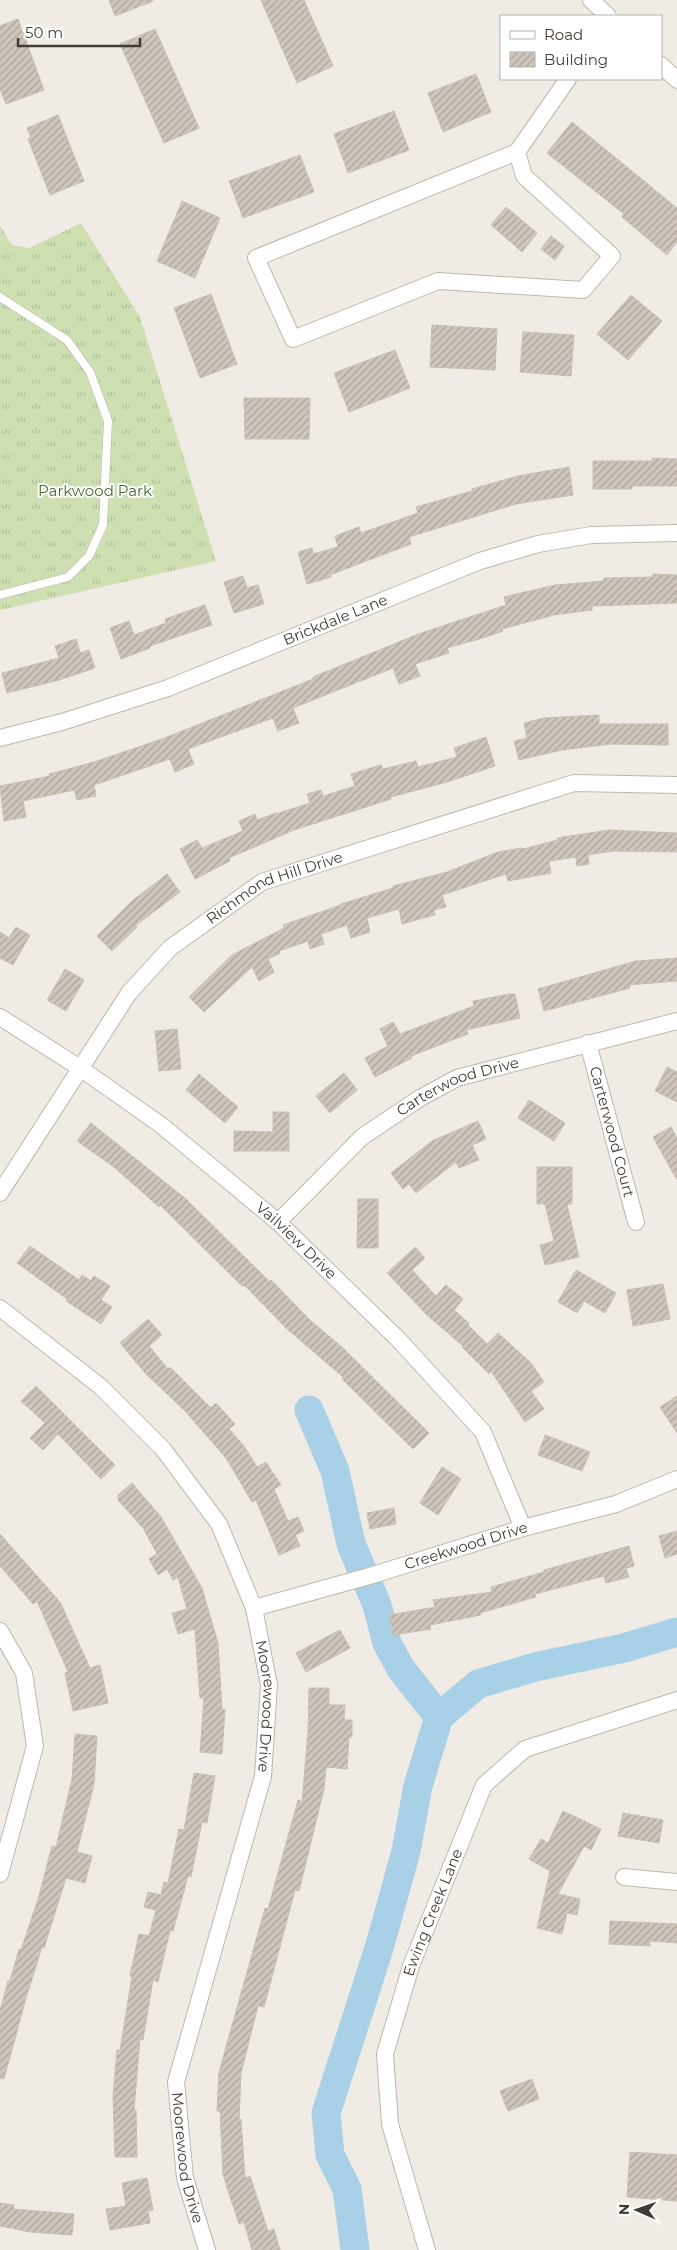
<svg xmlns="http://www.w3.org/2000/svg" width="677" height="2250" viewBox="0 0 677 2250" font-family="Montserrat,sans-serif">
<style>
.grass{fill:url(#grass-tufts)}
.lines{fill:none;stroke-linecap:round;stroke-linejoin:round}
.river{stroke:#a8d0e6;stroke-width:29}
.building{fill:url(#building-hatch);stroke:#cabeb0}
.lane-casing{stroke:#bdb6ac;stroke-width:9}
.street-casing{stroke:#bdb6ac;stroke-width:18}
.lane{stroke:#fff;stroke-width:8}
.street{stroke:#fff;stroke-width:16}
.labels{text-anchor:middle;stroke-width:4;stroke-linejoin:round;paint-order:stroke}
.park-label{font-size:15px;fill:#4a6b30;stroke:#fff}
.street-label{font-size:15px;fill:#423c35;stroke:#fff}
</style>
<defs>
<pattern id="grass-tufts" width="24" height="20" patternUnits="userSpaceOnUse" patternTransform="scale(1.25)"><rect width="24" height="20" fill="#cee0b2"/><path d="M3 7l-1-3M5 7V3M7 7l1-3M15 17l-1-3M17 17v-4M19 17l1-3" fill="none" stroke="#b2c19a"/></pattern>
<pattern id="building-hatch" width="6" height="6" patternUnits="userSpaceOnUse" patternTransform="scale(1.25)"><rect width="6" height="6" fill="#d0c7bc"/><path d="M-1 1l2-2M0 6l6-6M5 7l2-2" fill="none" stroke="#aaa39a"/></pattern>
</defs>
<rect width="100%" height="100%" fill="#f0ece5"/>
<!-- grass -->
<polygon class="grass" points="81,223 140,317 216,561 0,610 0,226 12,245 29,248"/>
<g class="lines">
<!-- river -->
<g class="river">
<polyline points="309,1410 335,1471 351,1544 377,1605 387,1643 401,1669 439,1717"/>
<polyline points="355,2250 347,2189 330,2155 326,2113 380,1945 406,1851 418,1786 439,1717 478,1684 535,1667 624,1648 677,1632"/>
</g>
</g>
<!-- building -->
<g class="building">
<polygon points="109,0 153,0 153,1 115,16"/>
<polygon points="261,0 304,0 333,66 297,83"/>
<polygon points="18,19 44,90 6,104 0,89 0,26"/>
<polygon points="155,29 199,128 164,143 120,44"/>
<polygon points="476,74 491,112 443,132 428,93"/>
<polygon points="394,111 409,150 348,173 334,134"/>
<polygon points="58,115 84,181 50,195 28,139 31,137 27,128"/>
<polygon points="572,122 677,208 677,242 667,255 622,217 624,214 547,153"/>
<polygon points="300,155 314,192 243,218 229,181"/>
<polygon points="182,201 220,218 195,278 157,261"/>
<polygon points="506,207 537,233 522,252 491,225"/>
<polygon points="551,236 564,246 555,260 541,249"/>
<polygon points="211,294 237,364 200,378 174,308"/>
<polygon points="631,295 662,321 628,360 597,334"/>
<polygon points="432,325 497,329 495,370 430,367"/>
<polygon points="523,332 574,335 571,376 520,372"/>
<polygon points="395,350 410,388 349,412 334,373"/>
<polygon points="244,398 310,398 309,439 245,439"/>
<polygon points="652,458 677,459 677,486 632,486 632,489 593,489 593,461 652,461"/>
<polygon points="569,467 573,495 516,504 409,537 411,544 330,575 331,577 307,584 298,552 312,548 313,554 338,547 335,536 359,527 361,533 418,513 416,507 472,491 472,489 518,476"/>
<polygon points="653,574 677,575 677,603 592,606 592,610 554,615 502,629 503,631 486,637 447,648 449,653 415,664 420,676 399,684 393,668 293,708 299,723 278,731 273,718 188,749 194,764 175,772 170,759 94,785 96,796 77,800 74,790 23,801 26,817 4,821 0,786 50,776 49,774 94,762 162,739 313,679 313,677 421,633 506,605 504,597 555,585 604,581 604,578 653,577"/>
<polygon points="243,576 247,588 258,585 264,604 234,613 224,582"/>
<polygon points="205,605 212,625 150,646 150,648 121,659 110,628 129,621 134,635 166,623 165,619"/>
<polygon points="76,639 80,653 89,650 95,668 59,680 7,693 2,673 59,658 55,646"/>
<polygon points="599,715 599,724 668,724 668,745 611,744 562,750 519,760 514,741 527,738 524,723 544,718"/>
<polygon points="486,737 495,766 447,782 391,797 391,799 294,830 229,858 230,861 195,879 180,849 197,840 202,848 243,831 239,821 255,814 257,820 276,813 276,814 310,803 307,794 321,790 323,796 355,786 351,774 381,765 383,769 416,761 418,767 457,757 454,748"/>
<polygon points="609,830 677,833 677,852 612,851 588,855 589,864 577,866 576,857 549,861 551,873 508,881 506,874 442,895 446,907 434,910 435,915 402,924 399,909 367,918 370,932 351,938 347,925 321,934 324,944 310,949 308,941 279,951 280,953 268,959 274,972 259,981 252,967 204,1012 189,997 232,955 284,928 283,925 341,905 341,904 393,888 393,886 447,872 498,852 522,848 523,849 558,840 557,838"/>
<polygon points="167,874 180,892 135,926 137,927 112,951 97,936 132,901"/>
<polygon points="16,927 30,935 13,965 0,958 0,932 9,938"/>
<polygon points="677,958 677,981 629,985 630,988 544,1011 538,989 636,961"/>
<polygon points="65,969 84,980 66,1011 47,1000"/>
<polygon points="509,994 515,994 520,1018 466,1030 468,1034 411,1056 412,1058 375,1077 365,1058 388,1046 380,1029 393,1022 400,1034 474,1006 473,1001"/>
<polygon points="177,1029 181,1069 159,1071 155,1031"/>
<polygon points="667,1067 677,1072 677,1102 655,1091"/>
<polygon points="344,1073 357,1090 330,1113 316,1096"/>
<polygon points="199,1074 238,1107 225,1123 186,1090"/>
<polygon points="529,1100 565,1123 554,1141 518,1118"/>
<polygon points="273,1112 289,1112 289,1151 234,1151 234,1131 273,1132"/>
<polygon points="478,1121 486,1139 472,1145 479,1160 459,1168 456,1162 416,1193 409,1184 403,1189 391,1173 432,1141"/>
<polygon points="91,1123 186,1199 270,1282 271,1280 310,1320 343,1348 429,1433 413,1449 342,1379 343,1377 287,1329 244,1285 243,1287 160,1205 159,1207 114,1167 77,1141"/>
<polygon points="671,1127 677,1138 677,1180 653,1137"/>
<polygon points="537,1167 572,1167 572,1204 567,1204 579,1257 545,1265 540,1245 554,1241 545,1204 537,1204"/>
<polygon points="358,1199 378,1199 378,1248 357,1248"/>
<polygon points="30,1246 79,1280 82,1275 91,1281 94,1276 110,1286 101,1300 112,1307 101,1324 66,1301 67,1299 17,1263"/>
<polygon points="415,1247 425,1258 412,1270 436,1296 446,1285 463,1299 454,1310 469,1323 468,1325 487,1344 498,1333 531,1363 544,1382 531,1391 544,1409 525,1422 491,1371 489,1374 462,1347 463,1346 427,1315 387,1273"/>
<polygon points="576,1270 616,1293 605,1313 584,1301 577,1313 558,1302"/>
<polygon points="663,1284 670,1319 633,1326 627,1290"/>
<polygon points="148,1319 162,1335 149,1346 168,1369 170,1367 211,1408 216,1403 235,1424 229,1429 244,1446 257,1467 266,1462 281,1485 274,1489 288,1521 298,1517 304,1531 295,1535 300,1546 279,1555 256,1500 252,1502 226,1458 185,1411 145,1373 120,1343"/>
<polygon points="36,1386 115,1465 101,1479 58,1434 43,1450 30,1438 45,1423 21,1401"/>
<polygon points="677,1396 677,1433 660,1407"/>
<polygon points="545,1435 590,1452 582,1471 538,1455"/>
<polygon points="442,1467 461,1479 438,1515 420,1503"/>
<polygon points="132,1483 161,1517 202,1588 218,1643 222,1709 225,1710 222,1754 200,1752 204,1698 200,1698 195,1629 178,1634 172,1613 187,1609 178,1577 173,1580 167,1569 158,1575 149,1559 157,1554 143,1528 118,1500 118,1495"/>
<polygon points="394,1508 396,1524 370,1529 367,1513"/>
<polygon points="677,1531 677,1554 665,1558 659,1536"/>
<polygon points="0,1534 60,1602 90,1668 100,1665 108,1703 73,1711 65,1673 68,1672 37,1601 33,1604 0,1566"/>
<polygon points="629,1546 634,1566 626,1568 629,1577 606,1583 604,1576 535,1594 536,1597 480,1613 481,1615 430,1625 431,1629 393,1635 390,1615 435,1607 433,1600 492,1592 491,1587 544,1572 544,1570"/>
<polygon points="340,1630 350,1648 306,1672 296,1653"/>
<polygon points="309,1688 329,1688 329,1705 345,1705 344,1720 352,1720 352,1737 349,1737 347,1769 326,1767 324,1789 299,1891 295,1890 264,2007 258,2006 241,2073 239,2120 241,2119 245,2178 250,2176 268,2231 274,2229 280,2250 252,2250 244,2222 239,2224 223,2175 220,2111 217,2111 219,2072 265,1908 268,1909 298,1800 302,1802 308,1732"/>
<polygon points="75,1734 97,1736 94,1784 77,1852 92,1856 85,1883 66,1878 44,1948 42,1947 26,1998 4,2079 0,2078 0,2011 8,1981 10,1981 19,1949 21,1950 39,1896 52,1846 56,1847 72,1779"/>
<polygon points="194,1773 215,1776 207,1823 202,1822 191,1877 188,1876 173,1931 170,1930 158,1982 153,1980 143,2040 140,2039 134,2110 136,2110 137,2157 115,2157 113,2096 117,2050 120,2050 132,1976 130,1976 139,1934 149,1936 156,1910 144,1907 148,1892 161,1895 164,1882 168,1883 179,1829 184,1830"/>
<polygon points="563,1811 601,1829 591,1850 584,1846 558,1894 580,1899 577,1915 567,1913 562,1934 537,1928 550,1871 529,1859 541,1839 548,1843"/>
<polygon points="623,1813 663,1820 659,1843 618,1836"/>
<polygon points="610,1921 677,1924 677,1943 650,1941 650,1946 609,1944"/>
<polygon points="532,2079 539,2099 508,2111 500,2091"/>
<polygon points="630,2152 677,2155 677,2201 627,2197"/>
<polygon points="147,2178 153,2210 148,2211 150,2223 110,2230 106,2209 126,2206 122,2183"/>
<polygon points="0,2203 14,2205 13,2209 74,2214 72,2235 30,2232 0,2226"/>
</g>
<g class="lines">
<defs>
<polyline id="lane" points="0,297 67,340 90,372 108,421 103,525 89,556 68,577 0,595"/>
<g id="street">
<polyline points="591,0 608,16"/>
<polyline points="661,65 677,80"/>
<polyline points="517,152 524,176 612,256 583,290 438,281 293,339 256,258 517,152 568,79"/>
<path id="s1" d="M 0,738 L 62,722 L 168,688 L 480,561 L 538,544 L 591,535 L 677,533"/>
<path id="s2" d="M 0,1017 L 80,1068 L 161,1125 L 278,1222 L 399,1340 L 483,1432 L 523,1528"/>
<path id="s3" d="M 588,1043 L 636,1222"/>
<path id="s4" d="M 0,1193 L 129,993 L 170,948 L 262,882 L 574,783 L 677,785"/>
<path id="s5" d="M 278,1222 L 362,1137 L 420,1098 L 457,1078 L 677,1021"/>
<path id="s6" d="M 0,1308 L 101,1387 L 163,1449 L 219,1524 L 254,1608 L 269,1685 L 263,1776 L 176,2082 L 185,2178 L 207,2250"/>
<path id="s7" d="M 254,1608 L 373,1575 L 523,1528 L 616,1504 L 677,1479"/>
<polyline points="0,1631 24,1673 35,1746 0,1874"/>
<polyline points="624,1877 677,1882"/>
<path id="s8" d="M 427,2250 L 390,2124 L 385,2054 L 411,1966 L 484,1785 L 525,1749 L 677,1700"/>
</g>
</defs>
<!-- lane casing -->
<use href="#lane" class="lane-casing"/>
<!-- street casing -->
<use href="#street" class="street-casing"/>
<!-- lane -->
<use href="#lane" class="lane"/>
<!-- street -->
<use href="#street" class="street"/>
</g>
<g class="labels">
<!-- park labels -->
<g class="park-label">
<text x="95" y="496">Parkwood Park</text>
</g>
<!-- street labels -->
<g class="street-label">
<text dy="5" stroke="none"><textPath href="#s1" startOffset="356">Brickdale Lane</textPath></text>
<text dy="5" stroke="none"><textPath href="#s4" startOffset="421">Richmond Hill Drive</textPath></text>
<text dy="5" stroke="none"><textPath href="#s5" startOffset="229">Carterwood Drive</textPath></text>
<text dy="5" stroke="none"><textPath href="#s3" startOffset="92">Carterwood Court</textPath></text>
<text dy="5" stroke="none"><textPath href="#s2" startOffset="372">Vailview Drive</textPath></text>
<text dy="5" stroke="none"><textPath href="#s7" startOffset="221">Creekwood Drive</textPath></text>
<text dy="5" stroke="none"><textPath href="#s6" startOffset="500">Moorewood Drive</textPath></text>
<text dy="5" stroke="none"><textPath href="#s8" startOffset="351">Ewing Creek Lane</textPath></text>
<text dy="5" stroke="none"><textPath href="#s6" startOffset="965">Moorewood Drive</textPath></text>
</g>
</g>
<!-- legend -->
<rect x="500" y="15" width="162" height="65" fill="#ffffff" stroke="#b3b1ae"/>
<rect x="510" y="31" width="25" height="8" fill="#ffffff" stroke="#b3b1ae"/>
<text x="544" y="40" font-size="15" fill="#423c35">Road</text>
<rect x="510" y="52" width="25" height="15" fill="url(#building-hatch)" stroke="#b3b1ae"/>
<text x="544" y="65" font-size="15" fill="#423c35">Building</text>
<!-- north arrow -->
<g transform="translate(637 2210) rotate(272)" stroke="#ffffff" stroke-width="4" paint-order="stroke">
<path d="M0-4L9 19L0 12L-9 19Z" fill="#423c35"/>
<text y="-8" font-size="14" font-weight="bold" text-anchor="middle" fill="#423c35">N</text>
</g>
<!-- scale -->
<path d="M18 38v8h122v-8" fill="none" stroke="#423c35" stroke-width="2.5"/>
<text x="25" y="38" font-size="15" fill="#423c35" stroke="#ffffff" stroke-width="4" paint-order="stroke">50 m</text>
</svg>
